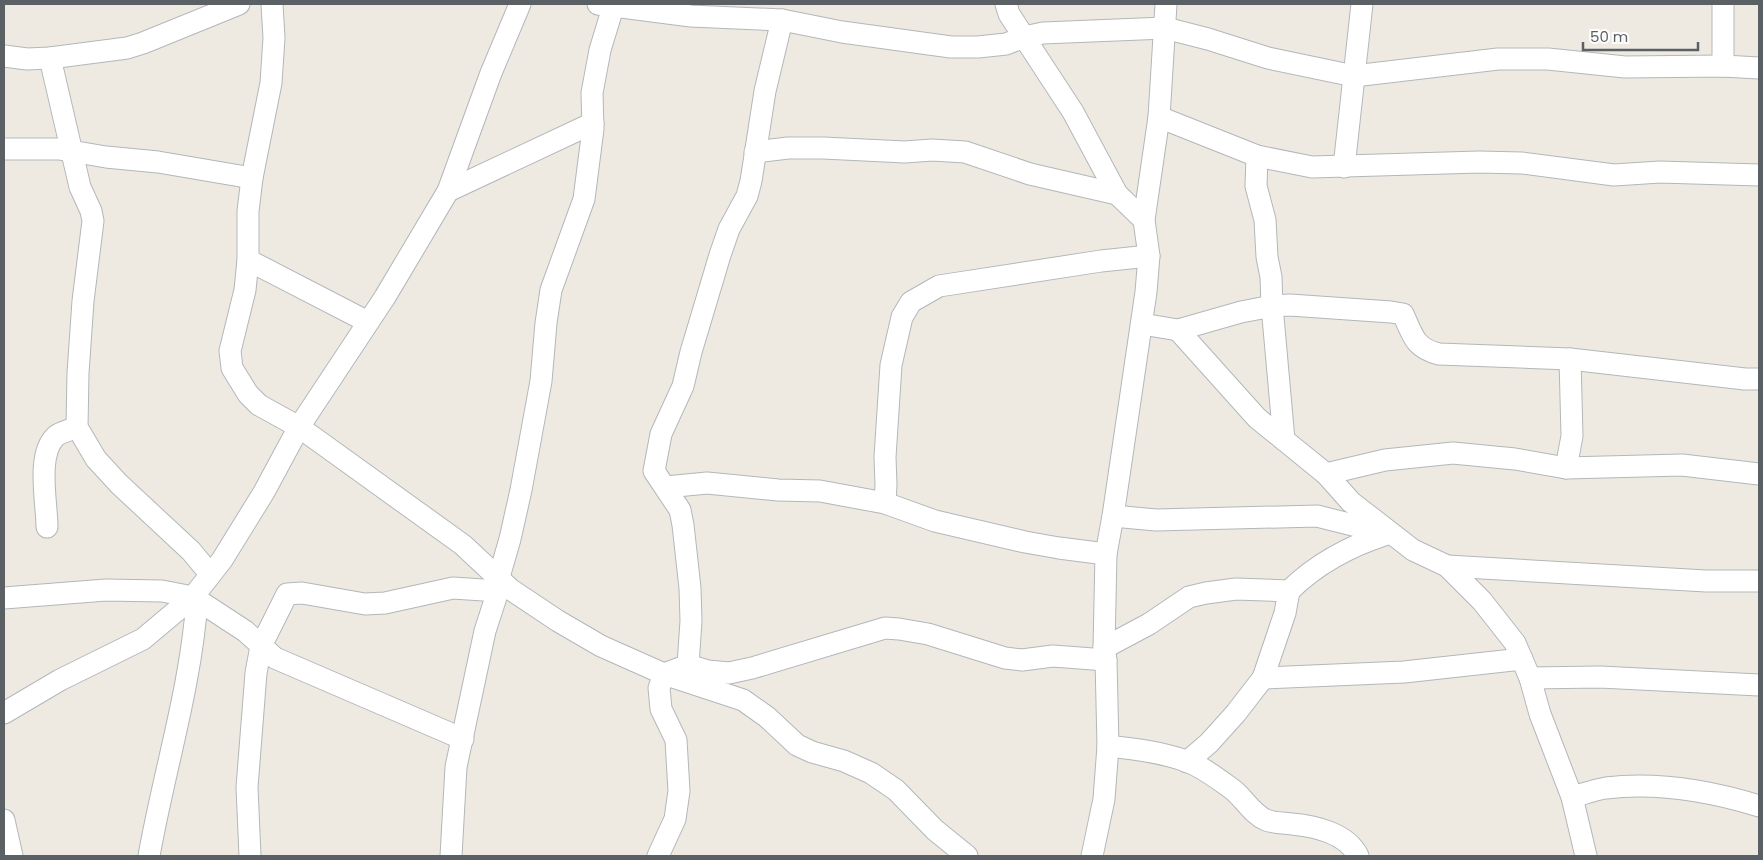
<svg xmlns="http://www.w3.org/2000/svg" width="1763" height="860" viewBox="0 0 1763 860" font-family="Poppins,sans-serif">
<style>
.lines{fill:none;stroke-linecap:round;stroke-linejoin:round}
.minor-casing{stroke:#b3b7ba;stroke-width:23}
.minor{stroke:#fff;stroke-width:21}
</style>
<rect width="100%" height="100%" fill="#eeeae2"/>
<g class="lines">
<defs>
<g id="minor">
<polyline points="272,4 274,38 271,83 252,178 248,211 248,260 245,290 230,351 232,368 248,394 259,405 299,427 463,545 510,589 558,621 601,646 664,674 743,700 767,717 797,745 812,752 844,761 871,773 896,790 935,830 967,856"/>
<polyline points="598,4 691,16 782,20 842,32 951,47 978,47 1006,44 1024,37 1043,33 1165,28 1208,39 1268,58 1354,76 1498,59 1548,59 1625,67 1723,66 1759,68"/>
<polyline points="1006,4 1009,14 1073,112 1117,194 1144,220"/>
<polyline points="4,56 27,59 50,58 127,48 143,43 239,4"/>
<polyline points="50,58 80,187 91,211 93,221 83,301 78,373 77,427 96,459 119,484 191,551 210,574"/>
<polyline points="1723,66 1723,4"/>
<polyline points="1159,117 1257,156 1312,167 1479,162 1522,163 1614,175 1660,172 1759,175"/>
<polyline points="4,149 59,149 106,157 158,162 252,178"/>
<polyline points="755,152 788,148 823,148 905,152 932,150 965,152 1030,174 1117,194"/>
<polyline points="1257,156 1256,186 1265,220 1267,257 1271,277 1272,306 1284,440"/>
<polyline points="1344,167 1362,4"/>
<polyline points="448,191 593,123"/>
<polyline points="248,260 368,322"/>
<path d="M 1142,324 L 1178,330 L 1241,312 L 1272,306 L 1290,305 L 1391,312 L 1403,314 C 1413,335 1414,348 1439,354 L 1570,359 L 1745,379 L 1759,379"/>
<polyline points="1178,330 1257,418 1326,474 1351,502 1413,550 1447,566 1482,601 1515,643 1530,678 1540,714 1572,797 1586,856"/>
<polyline points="1566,468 1572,436 1570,359"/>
<polyline points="1326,474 1385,460 1453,453 1515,459 1566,468 1682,465 1759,474"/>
<polyline points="666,487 707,483 778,490 820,491 885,503 935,521 1025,542 1059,548 1106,554"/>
<polyline points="885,503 886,485 885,457 891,365 902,317 911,302 939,286 1101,261 1149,256"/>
<polyline points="1113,516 1156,520 1317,516 1361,527 1376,538"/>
<path d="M 47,527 C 47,503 36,454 56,436 C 61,432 71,430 77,427"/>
<polyline points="1447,566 1706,581 1759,581"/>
<polyline points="4,598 106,590 162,591 193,597 245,631 275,658 463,739"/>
<path d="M 1104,648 L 1149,624 L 1189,597 L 1206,593 L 1236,589 L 1289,591 C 1317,563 1352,545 1390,533"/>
<polyline points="688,665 691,621 690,588 683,525 680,510 654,471 661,434 683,386 691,352 720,255 729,229 747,196 751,181 765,91 782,20"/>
<polyline points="1263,678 1404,672 1522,659"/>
<polyline points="1530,678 1600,677 1759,685"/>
<polyline points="4,713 60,680 143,639 193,597 222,560 264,492 299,427 385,297 448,191 491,73 520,4"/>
<path d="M 1108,746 C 1134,749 1161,752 1186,761 C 1203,767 1218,779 1232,789 C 1244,798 1252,814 1266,820 C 1273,823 1284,823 1292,824 C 1314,826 1347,833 1358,856"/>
<polyline points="1187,762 1209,743 1236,713 1263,678 1285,613 1289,591"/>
<path d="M 1572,797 C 1583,794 1594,790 1606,788 C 1657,782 1710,791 1759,806"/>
<polyline points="4,820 12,856"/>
<path d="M 149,856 C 164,771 191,687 197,600"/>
<polyline points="250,856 247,787 256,673 261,646 287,594 302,593 365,604 385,603 453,588 498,591"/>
<polyline points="451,856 456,767 485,631 498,591 499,577 510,539 521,490 541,381 546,323 551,290 584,199 593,129 592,93 600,50 614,4"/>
<polyline points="658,856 675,819 679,791 676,740 661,709 659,688 664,674 688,665 708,671 729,673 752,668 885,628 899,629 928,634 1005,658 1022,660 1053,656 1106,660"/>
<polyline points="1092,856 1104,799 1108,746 1106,660 1104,648 1106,554 1113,516 1146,292 1149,256 1144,220 1159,117 1166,4"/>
</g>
</defs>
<!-- minor casing -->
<use href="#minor" class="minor-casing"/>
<!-- minor -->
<use href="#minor" class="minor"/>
</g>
<!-- border -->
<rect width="1763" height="860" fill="none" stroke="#5b6064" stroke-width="10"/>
<!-- scale -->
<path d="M1583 42v8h115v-8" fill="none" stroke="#5b6064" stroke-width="2.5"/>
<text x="1590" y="42" font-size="15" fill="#5b6064" stroke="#ffffff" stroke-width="4" paint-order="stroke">50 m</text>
</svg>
